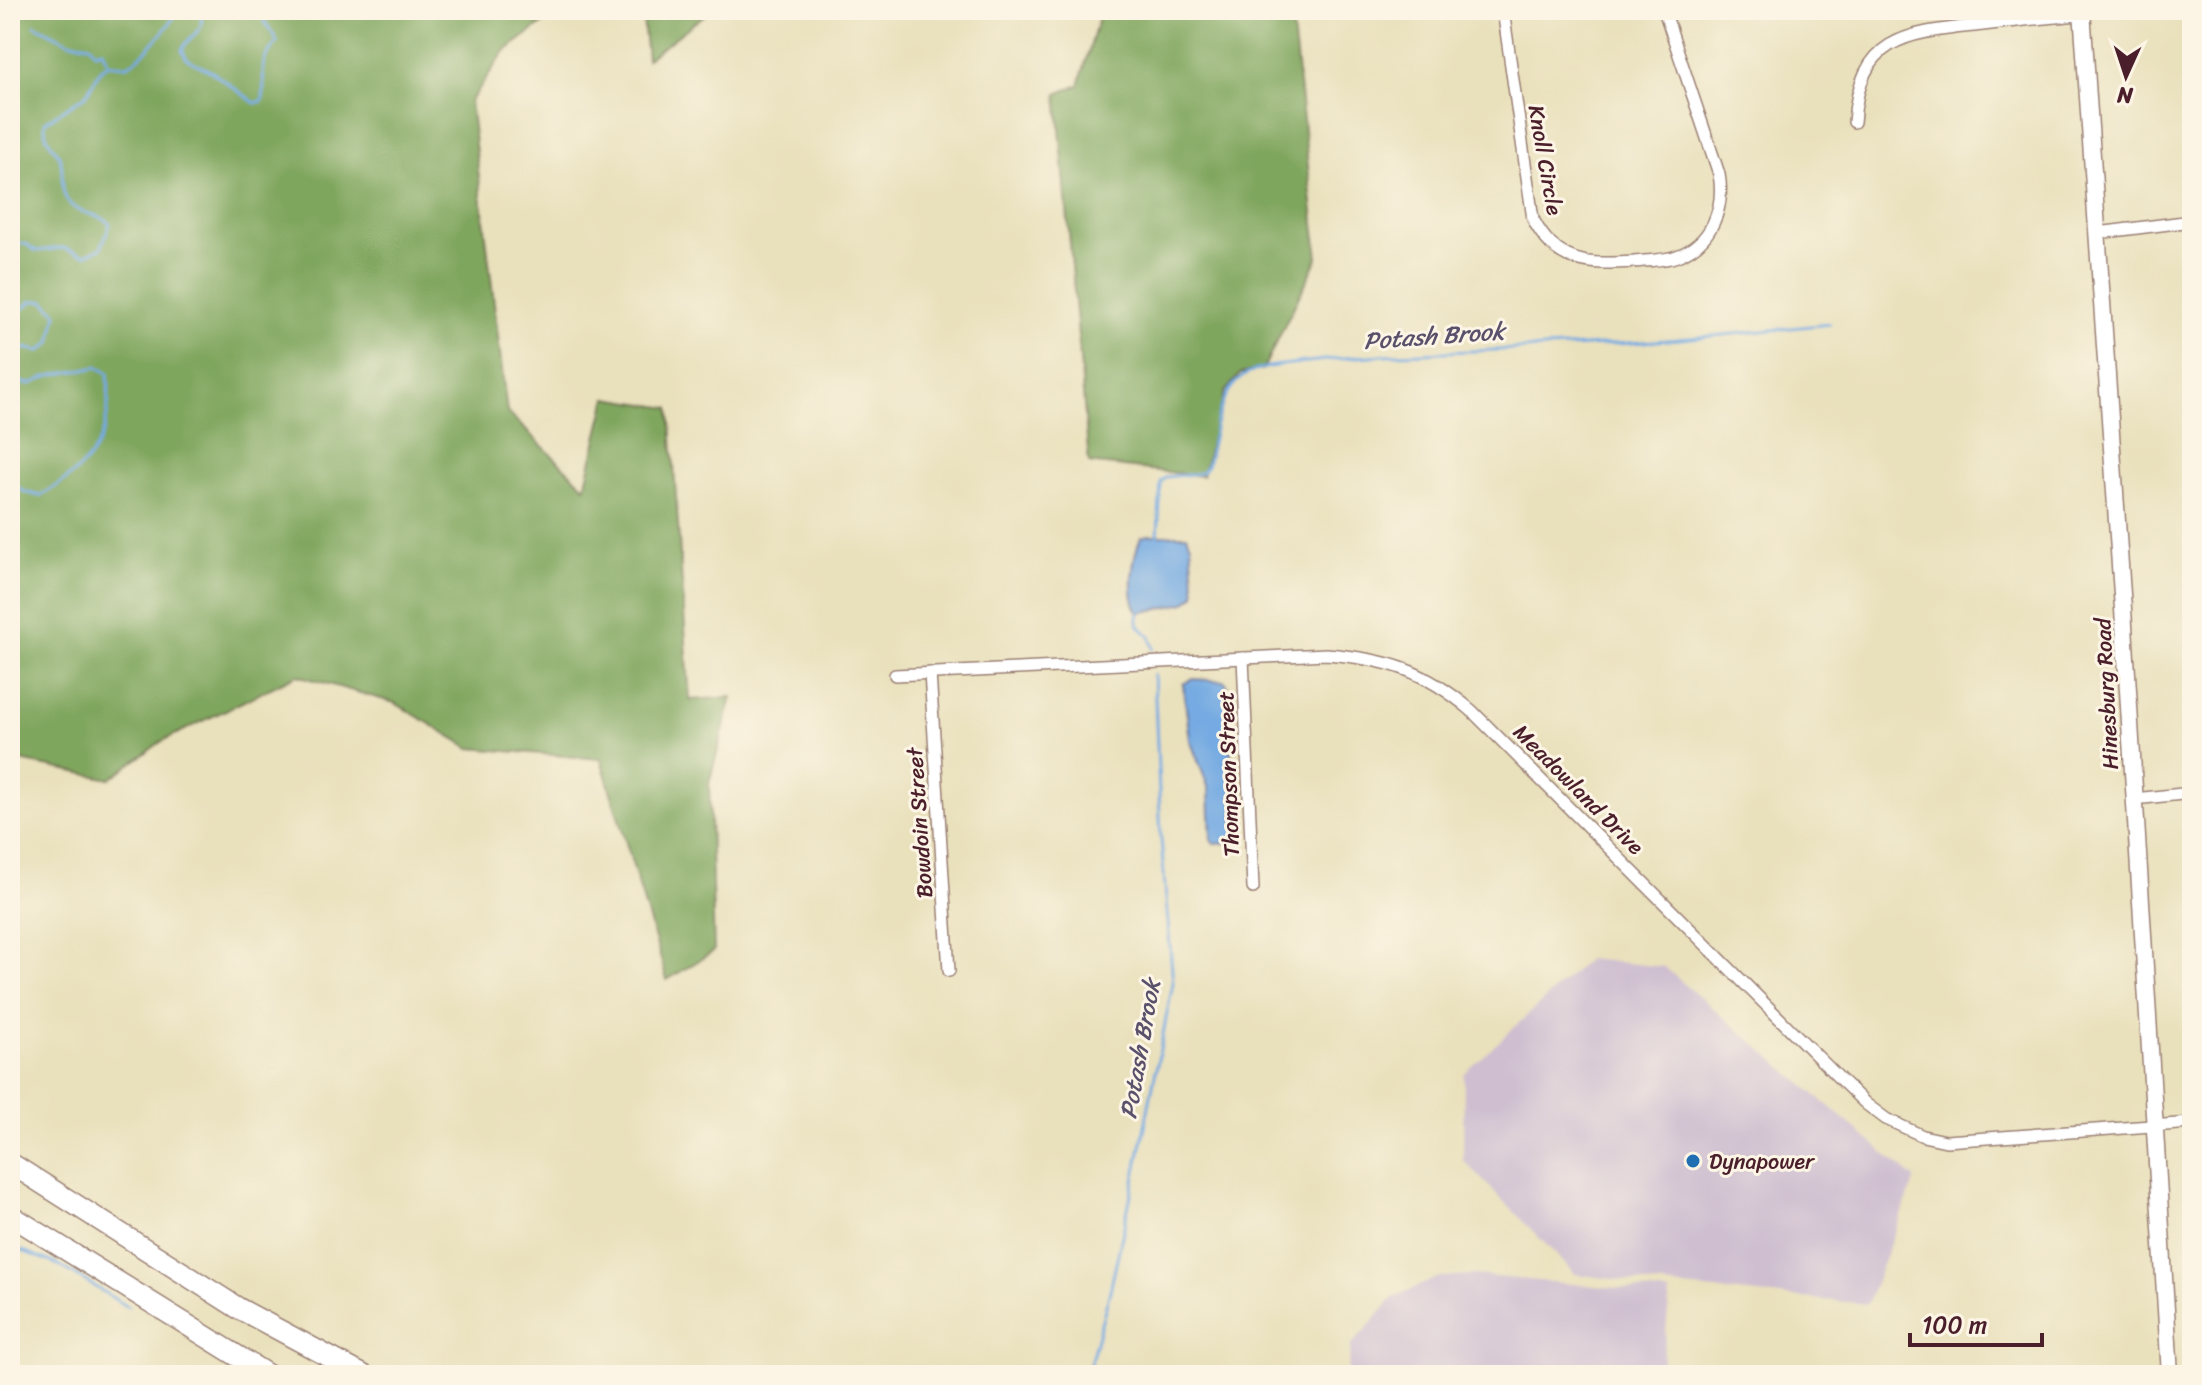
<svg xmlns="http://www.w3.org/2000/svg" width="2202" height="1385" viewBox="0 0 2202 1385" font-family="Sriracha,sans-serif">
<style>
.industrial{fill:#cebed0}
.forest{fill:#7fa65d;stroke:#646244;stroke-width:2}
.water{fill:#75aae2;stroke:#606486;stroke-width:2}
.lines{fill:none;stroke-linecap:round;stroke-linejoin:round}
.stream{stroke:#75aae2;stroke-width:3}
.street-casing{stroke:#9a8074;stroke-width:14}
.primary-casing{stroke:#9a8074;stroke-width:19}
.highway-casing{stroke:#9a8074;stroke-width:23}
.street{stroke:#fff;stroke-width:11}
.primary{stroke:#fff;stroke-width:16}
.highway{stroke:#fff;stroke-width:20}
.poi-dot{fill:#1f6fb2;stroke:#fcf5e5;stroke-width:3}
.labels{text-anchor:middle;stroke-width:6;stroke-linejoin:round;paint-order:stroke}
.street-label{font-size:22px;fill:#4a1f2b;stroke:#fcf5e5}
.poi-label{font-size:22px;fill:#4a1f2b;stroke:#fcf5e5;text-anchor:start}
.water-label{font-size:24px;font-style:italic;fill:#59506b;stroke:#fcf5e5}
</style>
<rect width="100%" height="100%" fill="#fcf5e5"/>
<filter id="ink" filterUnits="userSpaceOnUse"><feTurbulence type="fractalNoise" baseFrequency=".0125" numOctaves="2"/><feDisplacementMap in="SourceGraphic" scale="16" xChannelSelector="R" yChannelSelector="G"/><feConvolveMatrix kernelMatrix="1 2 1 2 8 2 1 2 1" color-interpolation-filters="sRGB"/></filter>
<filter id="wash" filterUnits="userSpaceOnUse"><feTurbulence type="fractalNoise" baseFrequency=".006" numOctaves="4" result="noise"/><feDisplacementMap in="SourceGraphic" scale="32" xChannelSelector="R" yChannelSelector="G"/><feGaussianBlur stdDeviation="1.8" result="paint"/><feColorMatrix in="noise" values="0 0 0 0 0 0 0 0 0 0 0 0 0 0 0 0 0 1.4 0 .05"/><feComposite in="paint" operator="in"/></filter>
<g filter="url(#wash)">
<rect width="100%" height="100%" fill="#e9e0bc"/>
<!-- industrial -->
<g class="industrial">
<polygon points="1588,959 1664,967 1915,1179 1867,1304 1651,1284 1575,1274 1463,1160 1464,1074"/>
<polygon points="1474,1275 1670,1293 1661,1375 1347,1375 1351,1346 1394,1297 1439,1277"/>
</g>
<!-- forest -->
<g class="forest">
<polygon points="10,10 561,10 505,51 470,102 507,412 585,487 607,398 670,408 690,700 732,697 709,783 714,951 667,980 601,759 470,748 395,703 297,675 162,741 110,779 10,759"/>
<polygon points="642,10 711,10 647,59"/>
<polygon points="1101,10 1291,10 1318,258 1263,369 1240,374 1225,392 1202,476 1089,463 1057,94 1079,85"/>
</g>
<!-- water -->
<g class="water">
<path d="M 1149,535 L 1187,535 L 1191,545 L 1195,595 L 1185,603 L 1139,613 C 1126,596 1133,556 1141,537 Z"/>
<polygon points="1192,679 1225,681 1227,687 1235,831 1233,843 1214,844 1211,840 1209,789 1190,740 1183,684"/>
</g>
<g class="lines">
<!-- stream -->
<g class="stream">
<path d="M 200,10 C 207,34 190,32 182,50 L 187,59 L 212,72 L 255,103 L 262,101 C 267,87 260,73 265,59 C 267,53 273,48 277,42 C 273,30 261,22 260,10"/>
<polyline points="35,25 69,42 89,44 95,52 102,50 108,63"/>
<path d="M 10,253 L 18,243 L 26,244 L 36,251 L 63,248 L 85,255 L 101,248 L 110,224 C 99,212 82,216 71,205 C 57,192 66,171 59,156 C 51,140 44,142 45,122 L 86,95 L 101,69 L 109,64 C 116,65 122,67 129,64 C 144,57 170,24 179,10"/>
<path d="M 10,318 L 32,301 L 44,301 L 57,313 L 51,343 L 40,351 L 23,348 L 14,354 C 10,366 13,383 28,384 C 35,384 40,379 46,377 C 62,372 81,371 97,367 L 108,373 C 112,438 96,464 40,496 L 25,492 L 10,482"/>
<path d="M 1158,535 L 1161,482 L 1166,477 L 1201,473 L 1207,465 C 1214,438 1217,394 1242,377 C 1260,365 1287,365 1307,362 C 1387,352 1465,352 1545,348 C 1640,344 1735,334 1830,324"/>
<path d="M 10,562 C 19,574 17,587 10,600"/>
<path d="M 1139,613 C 1135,625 1141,629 1150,636 L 1153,649"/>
<polyline points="10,1246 59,1265 128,1307"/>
<polyline points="1087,1375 1110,1291 1137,1167 1173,983 1161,839 1154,675"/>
</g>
</g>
</g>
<g filter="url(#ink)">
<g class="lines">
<defs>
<g id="street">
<path d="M 1503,10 L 1533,219 C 1556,265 1588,265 1634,262 C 1648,260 1664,261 1677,256 C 1712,243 1725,208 1719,174 L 1664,10"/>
<path d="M 1854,122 C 1860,33 1910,33 1983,25 C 2016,21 2049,17 2082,15"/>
<polyline points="2098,233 2192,221"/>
<polyline points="1243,658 1253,888"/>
<polyline points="930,673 949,971"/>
<path d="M 895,675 L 1326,654 C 1387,659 1424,670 1471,710 L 1841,1080 L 1866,1104 L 1886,1119 L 1923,1136 L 1946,1141 L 2192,1123"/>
<polyline points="2134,799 2192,793"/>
</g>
<polyline id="primary" points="2082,10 2123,609 2170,1375"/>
<g id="highway">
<polyline points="10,1163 238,1308 363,1375"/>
<polyline points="10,1215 268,1375"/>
</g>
</defs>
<!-- street casing -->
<use href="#street" class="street-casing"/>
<!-- primary casing -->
<use href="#primary" class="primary-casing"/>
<!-- highway casing -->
<use href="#highway" class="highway-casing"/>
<!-- street -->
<use href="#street" class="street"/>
<!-- primary -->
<use href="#primary" class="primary"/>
<!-- highway -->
<use href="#highway" class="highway"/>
</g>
</g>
<!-- markers -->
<circle class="poi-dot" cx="1693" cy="1161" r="8"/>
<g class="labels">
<!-- street labels -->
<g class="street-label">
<text transform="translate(1546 160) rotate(80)" y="8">Knoll Circle</text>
<text transform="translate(2106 694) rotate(-93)" y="8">Hinesburg Road</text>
<text transform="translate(1228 774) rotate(-92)" y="8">Thompson Street</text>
<text transform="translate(1579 789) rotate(45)" y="8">Meadowland Drive</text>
<text transform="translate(919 823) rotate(-94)" y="8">Bowdoin Street</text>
</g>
<!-- poi labels -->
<g class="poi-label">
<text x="1709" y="1169">Dynapower</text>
</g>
<!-- water labels -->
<g class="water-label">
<text transform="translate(1434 336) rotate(-4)" y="8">Potash Brook</text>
<text transform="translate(1140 1049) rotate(-80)" y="8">Potash Brook</text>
</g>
</g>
<!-- margin -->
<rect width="2202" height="1385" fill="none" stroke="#fcf5e5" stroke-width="40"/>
<!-- north arrow -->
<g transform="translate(2126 76) rotate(183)" stroke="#fcf5e5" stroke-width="6" paint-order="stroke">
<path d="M0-6L14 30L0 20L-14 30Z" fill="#4a1f2b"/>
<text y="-12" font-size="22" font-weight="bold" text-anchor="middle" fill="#4a1f2b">N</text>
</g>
<!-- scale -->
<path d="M1910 1333v12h132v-12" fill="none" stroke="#4a1f2b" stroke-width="4"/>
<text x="1922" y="1333" font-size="24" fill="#4a1f2b" stroke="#fcf5e5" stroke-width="6" paint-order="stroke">100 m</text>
</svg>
